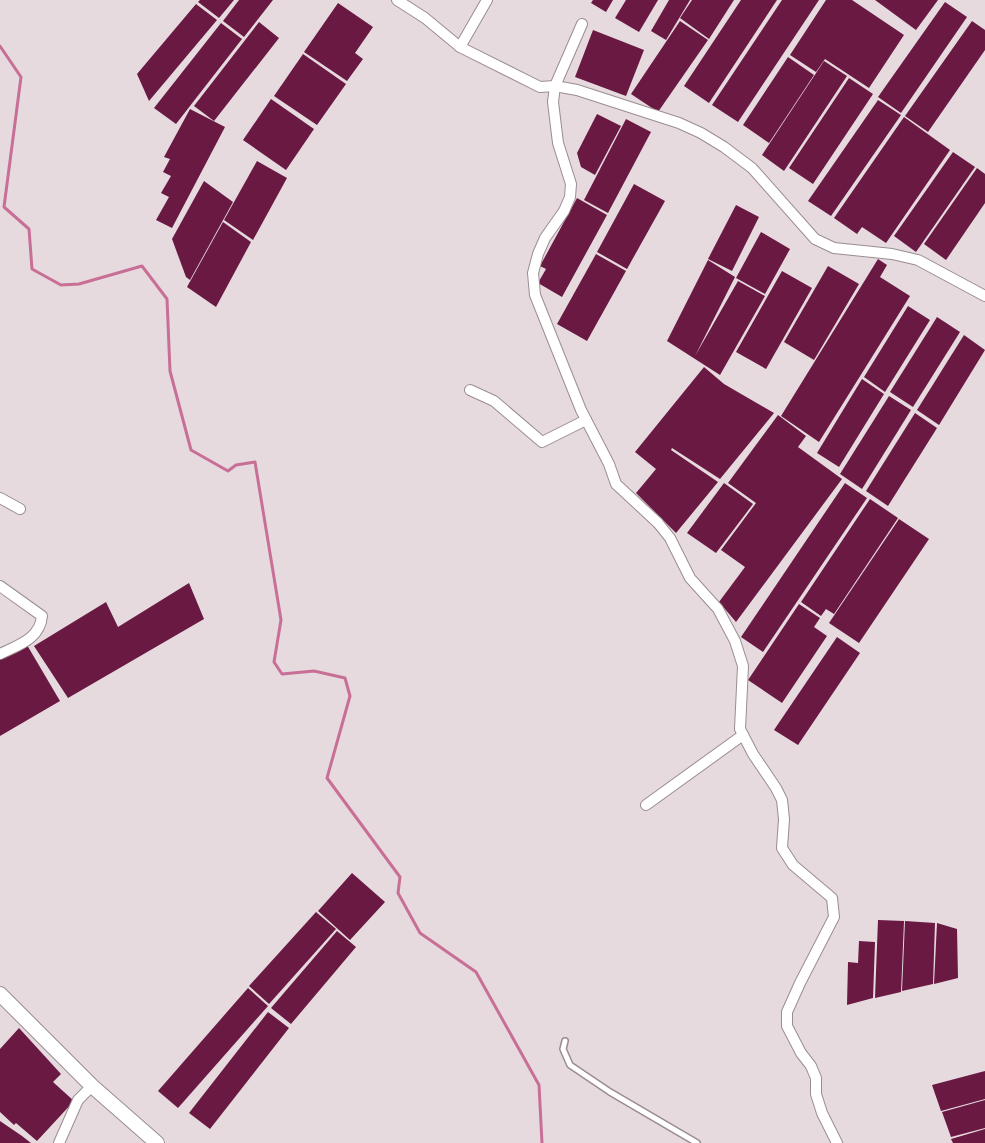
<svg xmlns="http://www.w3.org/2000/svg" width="985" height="1143" viewBox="0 0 985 1143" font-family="Quicksand,sans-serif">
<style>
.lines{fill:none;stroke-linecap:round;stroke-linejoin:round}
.stream{stroke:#c86f96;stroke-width:3}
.building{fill:#691942}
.service-casing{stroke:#998d92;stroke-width:8}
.minor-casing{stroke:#998d92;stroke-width:12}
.tertiary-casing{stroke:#998d92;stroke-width:16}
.service{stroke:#fff;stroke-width:5}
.minor{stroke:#fff;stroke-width:10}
.tertiary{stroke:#fff;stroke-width:14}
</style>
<rect width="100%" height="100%" fill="#e7dadf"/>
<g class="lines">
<!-- stream -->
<polyline class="stream" points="0,46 21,77 4,207 29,229 32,269 61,285 79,284 142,266 167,299 170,371 191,450 228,471 236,465 255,462 281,620 274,662 282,674 314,671 345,678 350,696 327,778 400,877 398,893 420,933 476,972 539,1085 542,1143"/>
</g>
<!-- building -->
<g class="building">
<polygon points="200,0 234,0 219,18 198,2"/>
<polygon points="239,0 273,0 244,37 223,21"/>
<polygon points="593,0 613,0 606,12 591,3"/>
<polygon points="626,0 658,0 639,32 615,18"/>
<polygon points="669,0 690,0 666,40 651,31"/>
<polygon points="692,0 734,0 709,39 680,18"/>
<polygon points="741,0 777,0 709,103 684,86"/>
<polygon points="782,0 819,0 738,122 712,105"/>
<polygon points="826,0 852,0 904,35 869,88 825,59 816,72 790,55"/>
<polygon points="875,0 938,0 916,30"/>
<polygon points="945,2 967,17 901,113 878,97"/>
<polygon points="338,3 373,27 355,53 363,59 347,81 304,52"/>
<polygon points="196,4 217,20 149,101 137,74"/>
<polygon points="680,21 708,40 658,112 631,94"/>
<polygon points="972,21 985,30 985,50 928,132 905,116"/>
<polygon points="259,22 279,38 214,121 194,106"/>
<polygon points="221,23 242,39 176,124 154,108"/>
<polygon points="593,30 644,50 626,96 575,77"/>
<polygon points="303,54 346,84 317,125 274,96"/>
<polygon points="788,57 814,75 769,143 743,125"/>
<polygon points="824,61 847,76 784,171 762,155"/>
<polygon points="849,78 873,94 813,184 789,168"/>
<polygon points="271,99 314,129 286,170 243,140"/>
<polygon points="878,100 901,115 831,216 808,201"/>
<polygon points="190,109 225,127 172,228 156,220 169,197 161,193 171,176 163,172 170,159 164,157"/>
<polygon points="597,114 621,126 595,175 581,167 577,153"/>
<polygon points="904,117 950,150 886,243 862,227 857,234 834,218"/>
<polygon points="626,119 651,132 608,213 584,200"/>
<polygon points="953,152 975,167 916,252 894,236"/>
<polygon points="257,161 287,178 253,240 224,220"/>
<polygon points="977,168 985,174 985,203 946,260 924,244"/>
<polygon points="204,181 233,202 190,280 186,277 172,239"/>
<polygon points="634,184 665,201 627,269 597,252"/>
<polygon points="577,198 607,215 562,297 538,283 546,269 540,266"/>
<polygon points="736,205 759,217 732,271 708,259"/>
<polygon points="223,222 251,242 216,307 187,287"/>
<polygon points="761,232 790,249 765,294 736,278"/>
<polygon points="596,254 626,271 587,341 557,324"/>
<polygon points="878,259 887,265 880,277 910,296 819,442 781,416"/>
<polygon points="708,260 735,277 695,356 738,281 765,296 720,375 667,341"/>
<polygon points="828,266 859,284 814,360 784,342"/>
<polygon points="782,271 812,288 766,369 736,352"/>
<polygon points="908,306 930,320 885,392 864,377"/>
<polygon points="937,317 960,332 913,407 890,392"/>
<polygon points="964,335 985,350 939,425 917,410"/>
<polygon points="704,367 724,384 774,413 720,479 672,448 671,450 718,482 676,533 636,493 656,469 635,452"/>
<polygon points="862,379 884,394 839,467 817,453"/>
<polygon points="889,396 911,410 862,489 840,474"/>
<polygon points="915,413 937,428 888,506 866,491"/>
<polygon points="778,415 806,436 798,447 842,479 736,622 719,602 745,567 721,550 756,503 728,483"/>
<polygon points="724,483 753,504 716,553 687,533"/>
<polygon points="845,483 867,498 763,652 741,637"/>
<polygon points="870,499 898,518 834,614 826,609 821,616 801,602"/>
<polygon points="899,519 929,539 859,643 829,623"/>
<polygon points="189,583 204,619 68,698 34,646 106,602 118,627"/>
<polygon points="799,604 820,618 814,627 827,636 782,703 748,680"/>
<polygon points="837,637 860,653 798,745 774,730"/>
<polygon points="27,645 60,701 0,736 0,659"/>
<polygon points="352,873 385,902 350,940 318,911"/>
<polygon points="316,912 336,929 269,1004 249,986"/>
<polygon points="878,920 904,921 901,992 875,998"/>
<polygon points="905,921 935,923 933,984 902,991"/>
<polygon points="937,923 957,929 958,978 934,984"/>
<polygon points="337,931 356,947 291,1024 271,1008"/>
<polygon points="859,941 875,942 873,998 847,1005 848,962 858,963"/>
<polygon points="248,988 268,1006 178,1108 158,1091"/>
<polygon points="268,1012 289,1028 210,1129 189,1113"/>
<polygon points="19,1028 61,1074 53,1082 74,1101 37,1141 16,1123 14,1125 0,1112 0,1049"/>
<polygon points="985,1071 985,1099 941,1111 932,1085"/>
<polygon points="985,1100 985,1128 951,1137 942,1112"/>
<polygon points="0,1121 22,1136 31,1143 0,1143"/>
<polygon points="985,1129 985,1143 953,1143 951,1139"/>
</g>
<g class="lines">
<defs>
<polyline id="service" points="565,1041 563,1049 570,1065 610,1092 697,1143"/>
<g id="minor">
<polyline points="397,0 425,18 460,47 540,87 555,86 553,102 558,143 571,184 570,197 564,211 545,238 538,254 533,273 535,295 581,410 609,464 616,484 658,523 670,538 690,578 718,609 735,641 743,666 740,729 753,754 776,788 782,800 784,819 782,848 793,865 832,898 834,917 800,983 787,1012 787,1026 801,1053 811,1066 816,1078 816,1094 822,1113 837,1143"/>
<polyline points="582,24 555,86 577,90 679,123 701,133 724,147 752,168 815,239 834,248 892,254 918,260 985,296"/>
<polyline points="460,47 487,0"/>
<polyline points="470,390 494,401 542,442 586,420"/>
<polyline points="0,498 20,509"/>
<path d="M 0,586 L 42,616 C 40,639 18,645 0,654"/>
<polyline points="646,805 743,735"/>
<polyline points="59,1143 78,1100 92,1086"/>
</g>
<polyline id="tertiary" points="0,994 92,1086 157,1143"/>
</defs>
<!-- service casing -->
<use href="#service" class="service-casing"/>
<!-- minor casing -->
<use href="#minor" class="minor-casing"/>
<!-- tertiary casing -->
<use href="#tertiary" class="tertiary-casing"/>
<!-- service -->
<use href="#service" class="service"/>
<!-- minor -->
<use href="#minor" class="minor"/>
<!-- tertiary -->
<use href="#tertiary" class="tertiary"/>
</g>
</svg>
